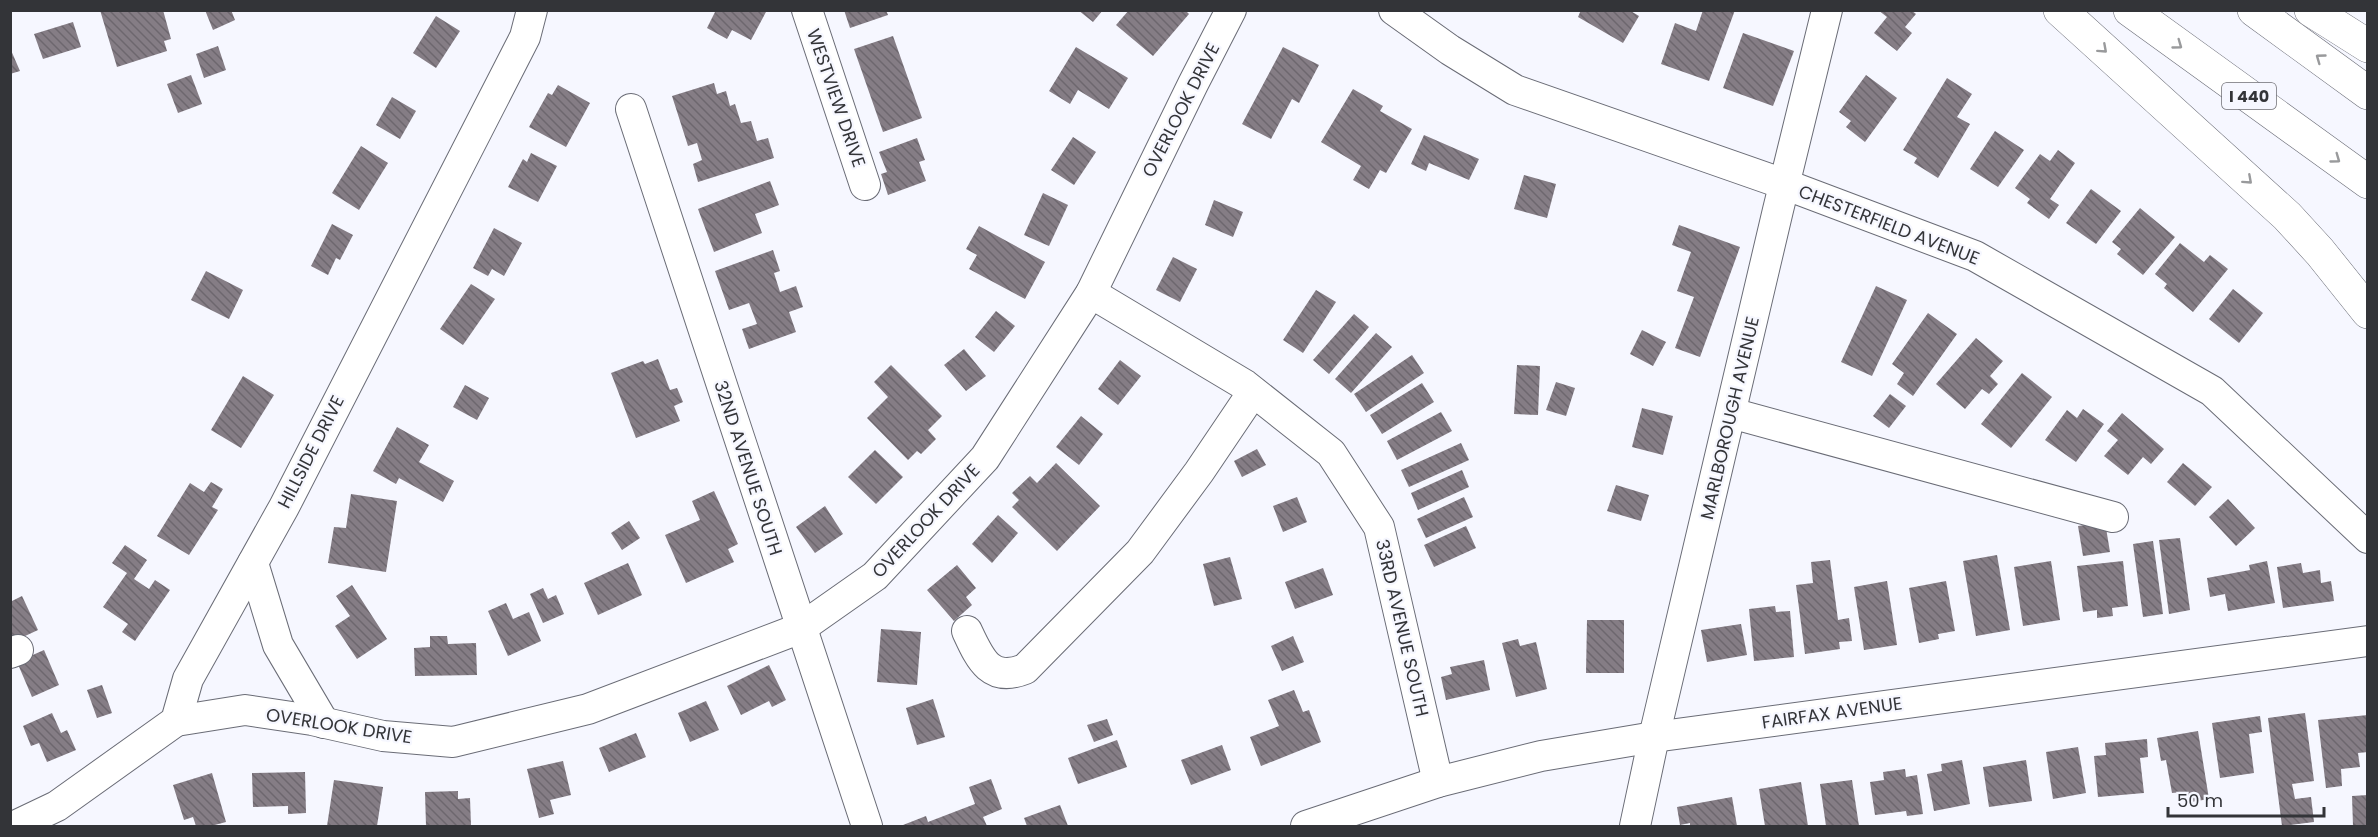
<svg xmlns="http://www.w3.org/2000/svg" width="2378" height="837" viewBox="0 0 2378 837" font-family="Poppins,sans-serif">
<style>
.building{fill:url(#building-back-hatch)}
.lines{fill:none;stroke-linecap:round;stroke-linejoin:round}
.minor-casing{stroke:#6a6c76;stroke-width:32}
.highway-casing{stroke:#6a6c76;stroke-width:34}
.minor{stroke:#fff;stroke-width:30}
.highway{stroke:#fff;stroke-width:33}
.oneway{stroke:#999a9c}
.labels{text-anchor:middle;stroke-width:4.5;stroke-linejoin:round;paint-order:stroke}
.shield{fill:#f6f7ff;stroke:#6e6e74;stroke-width:1.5}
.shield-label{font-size:16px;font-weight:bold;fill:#333438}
.street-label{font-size:18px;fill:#333438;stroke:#f6f7ff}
</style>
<defs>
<pattern id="building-back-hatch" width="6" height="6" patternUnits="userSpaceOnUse" patternTransform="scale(1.5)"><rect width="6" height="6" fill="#857d85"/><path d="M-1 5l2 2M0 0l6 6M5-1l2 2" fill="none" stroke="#6d676e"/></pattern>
</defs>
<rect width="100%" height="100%" fill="#f6f7ff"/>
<!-- building -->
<g class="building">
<polygon points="100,10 163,10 171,39 164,41 167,51 117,67"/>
<polygon points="205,10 231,10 235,20 213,30"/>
<polygon points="716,10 767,10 751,40 732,30 727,39 707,28"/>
<polygon points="844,10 886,10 888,15 850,28"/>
<polygon points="1078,10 1103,10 1093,22"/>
<polygon points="1129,10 1185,10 1189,14 1153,56 1116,25"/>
<polygon points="1581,10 1629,10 1639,16 1623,43 1578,17"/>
<polygon points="1703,10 1735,10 1709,81 1661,64 1675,23 1696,31"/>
<polygon points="1878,10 1911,10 1916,14 1905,27 1912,33 1897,51 1874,33 1887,17"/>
<polygon points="436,16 460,31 436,68 413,53"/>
<polygon points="73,22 81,47 43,59 34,34"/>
<polygon points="1743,33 1794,51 1773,106 1723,88"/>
<polygon points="893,36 922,118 883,132 854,49"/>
<polygon points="218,46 226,70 204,78 196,54"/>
<polygon points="1076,47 1128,78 1109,109 1078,90 1070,104 1049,91"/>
<polygon points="1283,47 1319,65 1299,103 1292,99 1271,139 1242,124"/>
<polygon points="10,48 20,71 10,74"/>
<polygon points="191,75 202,104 178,113 167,84"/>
<polygon points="1866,75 1897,98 1865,142 1846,127 1851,121 1839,112"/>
<polygon points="1947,78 1972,94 1957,117 1970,124 1938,178 1914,163 1917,158 1903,150"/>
<polygon points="714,83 717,94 726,91 730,106 735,104 741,123 751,121 757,141 768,138 774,158 698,182 693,164 702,160 697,143 688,146 672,96"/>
<polygon points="558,85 590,103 566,147 529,127 548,93 552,95"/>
<polygon points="1353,89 1383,106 1380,111 1412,129 1386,173 1380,170 1369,189 1353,180 1361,166 1321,142"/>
<polygon points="392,97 416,111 400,139 376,125"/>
<polygon points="1995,131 2024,150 1998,187 1970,169"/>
<polygon points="1424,135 1479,159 1469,180 1429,163 1426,171 1411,164"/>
<polygon points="1073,137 1096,152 1074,185 1051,170"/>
<polygon points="917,138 925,160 919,162 926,181 888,195 881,174 887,172 879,152"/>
<polygon points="361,146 388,163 359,210 332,193"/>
<polygon points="2058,150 2075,163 2050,199 2059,205 2049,219 2027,203 2030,199 2015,188 2040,154 2050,161"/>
<polygon points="531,153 557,166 538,202 508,187 523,159 527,162"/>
<polygon points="1524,175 1556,184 1547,218 1514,209"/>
<polygon points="770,181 779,205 755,214 762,233 714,252 698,209"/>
<polygon points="2091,189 2121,211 2096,244 2066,223"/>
<polygon points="1043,193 1068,205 1049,246 1024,235"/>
<polygon points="1214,200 1243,212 1233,237 1205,225"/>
<polygon points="2140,208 2175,237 2143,275 2117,254 2121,249 2112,242"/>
<polygon points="332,224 353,235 340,260 336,258 328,275 311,266"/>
<polygon points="1679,225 1740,247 1700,357 1675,348 1694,297 1677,291 1691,252 1672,245"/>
<polygon points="979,226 1045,262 1025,299 969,269 977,255 966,249"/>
<polygon points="494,228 522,243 504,276 492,269 488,276 473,268"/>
<polygon points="2180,243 2204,262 2210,255 2228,269 2193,312 2164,288 2167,284 2155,274"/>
<polygon points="773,250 780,271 774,273 780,292 796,286 803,307 789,312 796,332 749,349 742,329 757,324 749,303 729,310 715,271"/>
<polygon points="1173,257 1197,269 1180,302 1156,290"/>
<polygon points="206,271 243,290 229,319 191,300"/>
<polygon points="471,284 495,299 463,345 440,329"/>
<polygon points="1876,286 1907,300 1872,376 1841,362"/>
<polygon points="2233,289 2263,313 2239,343 2209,319"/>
<polygon points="1316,290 1336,302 1303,353 1283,340"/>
<polygon points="996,311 1015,326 994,352 975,337"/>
<polygon points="1928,313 1957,334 1913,396 1897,384 1904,373 1892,364"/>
<polygon points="1354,314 1369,327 1329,374 1313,360"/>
<polygon points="1642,330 1666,342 1653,366 1630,354"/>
<polygon points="1376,333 1392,347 1351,393 1335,379"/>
<polygon points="1976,338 2003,361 1990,376 1998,384 1989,394 1982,389 1965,409 1936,384"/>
<polygon points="964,349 986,376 966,391 944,365"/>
<polygon points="1412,355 1424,373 1366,412 1354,394"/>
<polygon points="658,359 670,390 677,388 683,402 674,406 680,421 636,438 611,373 643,361 645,364"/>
<polygon points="1120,360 1141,376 1118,405 1098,389"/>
<polygon points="891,365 942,416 928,430 936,439 921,454 917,451 908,460 867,418 888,397 874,382"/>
<polygon points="1517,365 1540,366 1538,415 1514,414"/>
<polygon points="2022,373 2052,397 2011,448 1981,424"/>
<polygon points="243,376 274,395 241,448 211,430"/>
<polygon points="1556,382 1575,388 1566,416 1546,410"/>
<polygon points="1422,383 1434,402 1382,434 1370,415"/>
<polygon points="465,385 489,398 477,420 453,407"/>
<polygon points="1890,394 1906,406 1889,428 1873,416"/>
<polygon points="1642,408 1673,416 1663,455 1632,447"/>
<polygon points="2083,409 2104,424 2076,462 2045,440 2067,410 2077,418"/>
<polygon points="1441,412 1452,431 1397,460 1387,441"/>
<polygon points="2122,413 2164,449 2151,464 2143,457 2128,475 2104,456 2118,440 2107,431"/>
<polygon points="1081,416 1103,434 1079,465 1056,447"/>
<polygon points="397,427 429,445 419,462 454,481 443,502 399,478 396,484 373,471"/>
<polygon points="1461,443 1469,460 1409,487 1401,470"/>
<polygon points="1257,449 1266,465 1242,477 1234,461"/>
<polygon points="875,450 903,477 876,504 848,477"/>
<polygon points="1056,463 1100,506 1057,551 1012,507 1019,500 1012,493 1030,476 1037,483"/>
<polygon points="2183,463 2212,487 2195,506 2167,482"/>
<polygon points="1462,470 1469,487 1418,510 1411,493"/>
<polygon points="211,482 223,489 212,507 218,510 189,555 157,536 190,483 204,492"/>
<polygon points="1616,485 1649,495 1641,521 1607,511"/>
<polygon points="714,491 738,544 728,549 734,562 686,583 665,535 700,520 692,501"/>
<polygon points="351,494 397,501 386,572 328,563 334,527 346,528"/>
<polygon points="1297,497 1307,522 1283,532 1273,506"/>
<polygon points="1464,497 1473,517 1426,538 1417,519"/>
<polygon points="2228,499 2255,528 2236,546 2209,517"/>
<polygon points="825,506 843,534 815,553 796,527"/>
<polygon points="998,515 1018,533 992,563 972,544"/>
<polygon points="629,521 640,538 622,550 611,533"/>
<polygon points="2105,522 2110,552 2083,556 2078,526"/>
<polygon points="1466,526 1476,548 1434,567 1424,545"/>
<polygon points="2180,538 2190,610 2169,614 2159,540"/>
<polygon points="2153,541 2163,614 2143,617 2133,544"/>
<polygon points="125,545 147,560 134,579 149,589 155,580 170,590 135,641 122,632 128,624 103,607 127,573 112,563"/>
<polygon points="1997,555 2010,630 1976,636 1963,561"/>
<polygon points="1230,557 1242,599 1214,606 1203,564"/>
<polygon points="1830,560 1838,620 1849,618 1852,641 1839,642 1840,649 1805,654 1796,585 1813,583 1811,562"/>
<polygon points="2051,561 2060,620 2023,626 2014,567"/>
<polygon points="2123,561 2128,606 2112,608 2113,616 2097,618 2097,610 2083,612 2077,566"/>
<polygon points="2267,561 2275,603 2228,611 2225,594 2210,597 2207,578 2250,570 2249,565"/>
<polygon points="628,563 642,595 598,615 584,583"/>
<polygon points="2301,563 2303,573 2320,570 2321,583 2331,581 2334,601 2283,608 2277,567"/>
<polygon points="957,565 976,588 966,597 972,605 954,621 927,590"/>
<polygon points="1323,568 1333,595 1295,609 1285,582"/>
<polygon points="1887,581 1897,645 1864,650 1854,587"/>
<polygon points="1946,581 1955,631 1938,634 1939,639 1919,643 1909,588"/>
<polygon points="352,585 387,639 357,659 335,626 350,616 336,596"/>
<polygon points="543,588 548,599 556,595 564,614 543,623 530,594"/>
<polygon points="22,596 38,630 10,643 10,602"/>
<polygon points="506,603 513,619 529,612 541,641 508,656 488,611"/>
<polygon points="1775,606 1776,612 1790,611 1794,657 1754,661 1749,609"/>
<polygon points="1587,620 1624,620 1624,673 1586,673"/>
<polygon points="1741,624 1747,655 1707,662 1701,630"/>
<polygon points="881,629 921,632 917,685 877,682"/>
<polygon points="430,636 447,636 448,644 476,643 477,675 415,676 414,648 430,647"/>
<polygon points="1293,636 1304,662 1282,671 1271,646"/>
<polygon points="1518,639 1520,646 1536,642 1547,689 1516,697 1502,643"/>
<polygon points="44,650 59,685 32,697 17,662"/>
<polygon points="1484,660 1490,690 1446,700 1441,677 1452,674 1450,667"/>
<polygon points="769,665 786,700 772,707 769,701 741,715 727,686"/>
<polygon points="102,685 112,713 97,718 87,690"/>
<polygon points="1294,690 1303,712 1309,710 1321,742 1261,766 1250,737 1279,726 1268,700"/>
<polygon points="933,699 945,737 917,745 906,708"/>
<polygon points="706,701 719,730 690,742 678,713"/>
<polygon points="52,713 61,733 67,730 76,750 47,762 39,743 31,746 23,726"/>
<polygon points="2305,713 2314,781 2292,784 2295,799 2311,797 2314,822 2282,826 2268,718"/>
<polygon points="2368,715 2368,752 2358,753 2360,767 2341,769 2342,786 2326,788 2318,720"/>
<polygon points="2260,716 2262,732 2249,734 2254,773 2220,778 2212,723"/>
<polygon points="1107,719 1113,735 1094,742 1087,725"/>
<polygon points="2198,731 2209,799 2185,803 2183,792 2172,793 2166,760 2161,761 2157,738"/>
<polygon points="636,733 646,757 609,772 599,748"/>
<polygon points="2147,739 2148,757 2140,758 2144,793 2098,797 2094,756 2106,755 2105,743"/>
<polygon points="1117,740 1127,767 1078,784 1068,758"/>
<polygon points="1222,745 1231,770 1191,785 1181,760"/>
<polygon points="2078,747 2086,793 2053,799 2046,752"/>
<polygon points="1962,760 1970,804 1934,811 1927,774 1942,771 1941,764"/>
<polygon points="2026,760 2032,801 1989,807 1983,767"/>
<polygon points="563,761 571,795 550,800 554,814 539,818 527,769"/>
<polygon points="1905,769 1906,777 1917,775 1923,814 1907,816 1906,811 1875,815 1870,782 1884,780 1883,772"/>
<polygon points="305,772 306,813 288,814 288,806 253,807 252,773"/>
<polygon points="212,773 226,822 211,826 196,826 193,817 184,820 173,785"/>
<polygon points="991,779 1002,809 983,817 987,826 904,826 903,825 926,816 928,822 975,804 969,787"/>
<polygon points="334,780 383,787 377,826 327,826"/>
<polygon points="1852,780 1859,826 1826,826 1820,784"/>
<polygon points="1801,782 1808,826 1765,826 1759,789"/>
<polygon points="458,791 458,799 470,798 471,826 426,826 425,792"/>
<polygon points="2368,795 2368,826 2353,826 2352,796"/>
<polygon points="1732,797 1737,826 1690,826 1690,823 1680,825 1677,807"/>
<polygon points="1060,805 1068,826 1027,826 1024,818"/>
</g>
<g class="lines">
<defs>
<g id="minor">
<polyline points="807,10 865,185"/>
<polyline points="1394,10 1450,50 1515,90 1784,184 1975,256 2212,391 2368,538"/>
<polyline points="631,109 867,826"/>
<polyline points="1091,293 1245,385 1331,453 1379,527 1438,782"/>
<polyline points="1731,413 2113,517"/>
<polyline points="253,563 278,645 324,723"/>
<path d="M 967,631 C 980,659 990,683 1025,669 L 1140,552 L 1199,472 L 1253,392"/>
<polyline points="10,653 18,650"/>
<polyline points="176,721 245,710 312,720 383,736 453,742 588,709 801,628 875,576 985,458 1091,293 1193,84 1231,10"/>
<polyline points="15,826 57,806 176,721 188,679 284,507 525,37 532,10"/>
<polyline points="1306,826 1438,782 1541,756 1654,737 2368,641"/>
<polyline points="1635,826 1654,737 1778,210 1827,10"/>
</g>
<g id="highway">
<polyline points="2060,10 2287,216 2320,252 2368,312"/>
<polyline points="2130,10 2368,182"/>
<polyline points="2254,10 2368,93"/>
<polyline points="2311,10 2368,46"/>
</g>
</defs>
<!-- minor casing -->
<use href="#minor" class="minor-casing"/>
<!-- highway casing -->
<use href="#highway" class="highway-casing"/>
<!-- minor -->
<use href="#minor" class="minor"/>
<!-- highway -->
<use href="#highway" class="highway"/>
</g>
<!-- one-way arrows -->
<defs><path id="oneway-chevron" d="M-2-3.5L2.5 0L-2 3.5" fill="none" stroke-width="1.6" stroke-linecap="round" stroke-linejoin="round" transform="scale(1.5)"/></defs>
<g class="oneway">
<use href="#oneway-chevron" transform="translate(2178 45) rotate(36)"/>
<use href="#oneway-chevron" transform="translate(2103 49) rotate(42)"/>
<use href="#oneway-chevron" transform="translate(2320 58) rotate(-144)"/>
<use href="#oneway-chevron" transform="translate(2336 159) rotate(36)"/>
<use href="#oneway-chevron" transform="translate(2248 180) rotate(42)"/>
</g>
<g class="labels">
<!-- shield labels -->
<rect class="shield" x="2222" y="83" width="54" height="26" rx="4.5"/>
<g class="shield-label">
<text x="2249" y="102">I 440</text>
</g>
<!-- street labels -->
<g class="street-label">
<text transform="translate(836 98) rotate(71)" y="6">WESTVIEW DRIVE</text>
<text transform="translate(1181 110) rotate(-63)" y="6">OVERLOOK DRIVE</text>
<text transform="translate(1889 225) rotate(21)" y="6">CHESTERFIELD AVENUE</text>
<text transform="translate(1730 418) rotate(-77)" y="6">MARLBOROUGH AVENUE</text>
<text transform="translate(311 452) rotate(-63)" y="6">HILLSIDE DRIVE</text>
<text transform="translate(748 468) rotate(72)" y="6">32ND AVENUE SOUTH</text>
<text transform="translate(926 521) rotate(-47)" y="6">OVERLOOK DRIVE</text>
<text transform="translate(1402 628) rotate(77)" y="6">33RD AVENUE SOUTH</text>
<text transform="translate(1832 713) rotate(-8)" y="6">FAIRFAX AVENUE</text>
<text transform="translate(339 726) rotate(9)" y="6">OVERLOOK DRIVE</text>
</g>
</g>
<!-- border -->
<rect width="2378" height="837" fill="none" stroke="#333438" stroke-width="24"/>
<!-- scale -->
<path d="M2168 807v9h156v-9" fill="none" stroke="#333438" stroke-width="3"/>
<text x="2177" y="807" font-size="18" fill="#333438" stroke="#f6f7ff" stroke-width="4.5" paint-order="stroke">50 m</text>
</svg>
